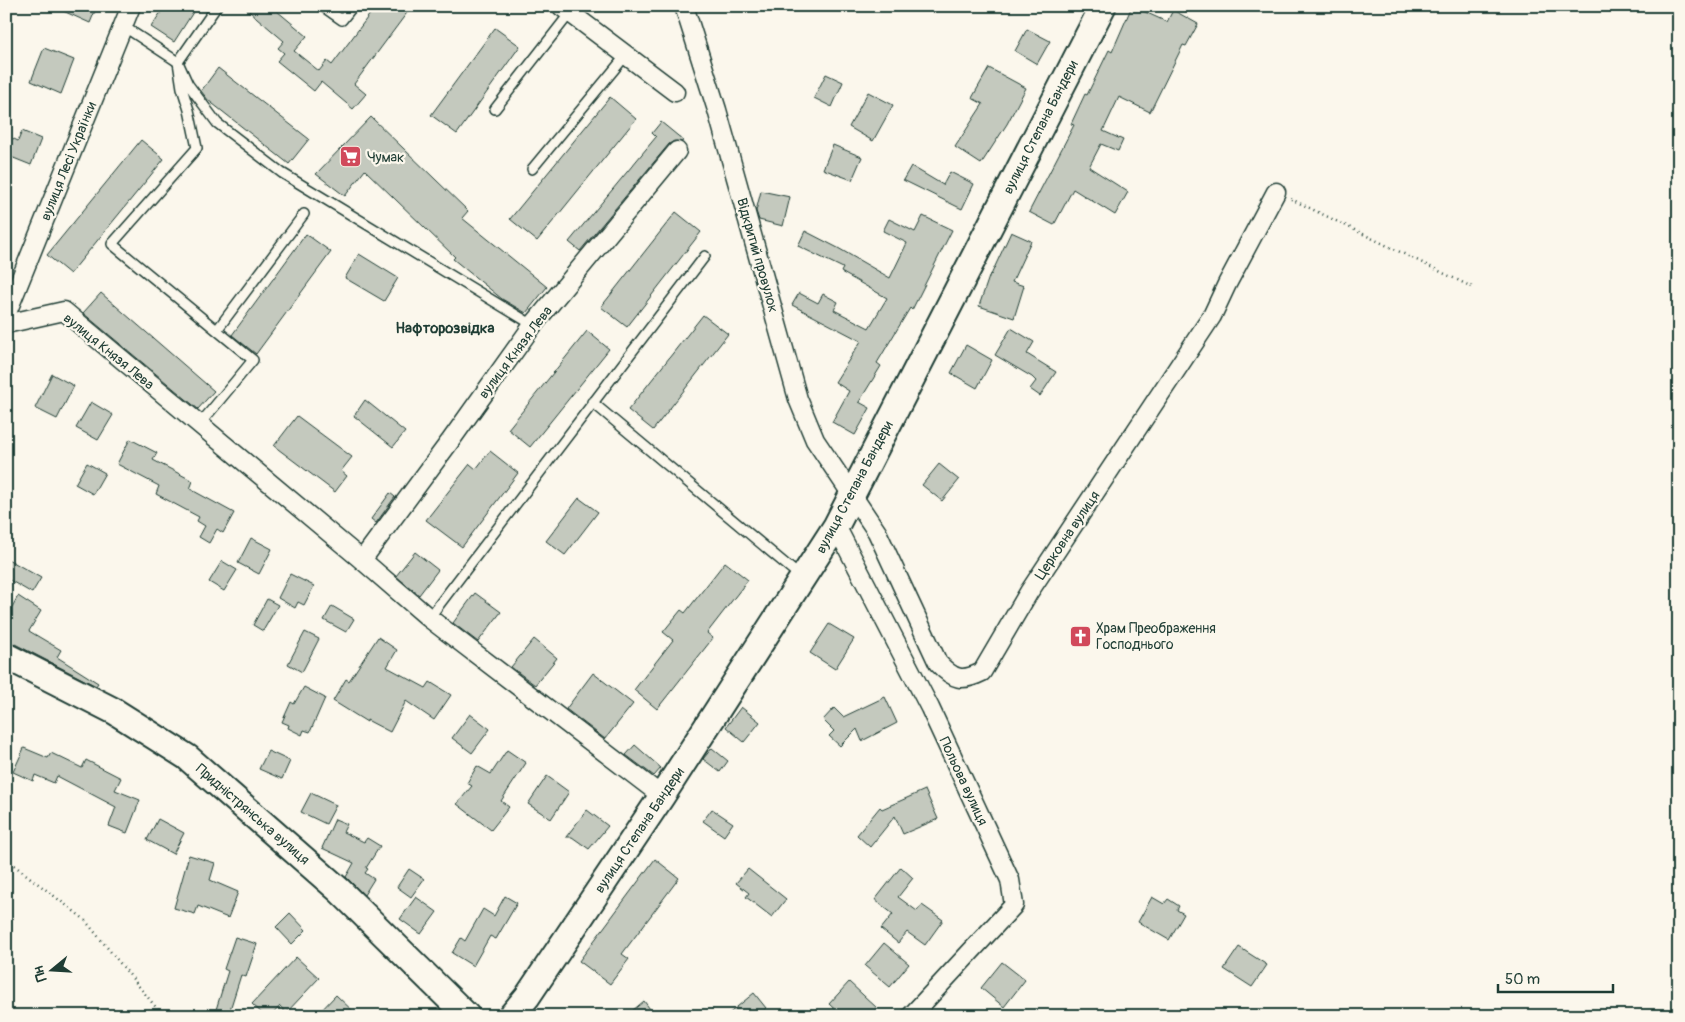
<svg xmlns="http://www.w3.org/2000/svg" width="1685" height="1022" viewBox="0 0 1685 1022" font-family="Pangolin,sans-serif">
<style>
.building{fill:#c4c9be;stroke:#1f3d34}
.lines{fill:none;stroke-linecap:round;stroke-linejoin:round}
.lane-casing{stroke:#1f3d34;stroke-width:12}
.street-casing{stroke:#1f3d34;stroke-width:21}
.secondary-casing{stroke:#1f3d34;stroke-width:29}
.path{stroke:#1f3d34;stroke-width:2.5;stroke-dasharray:1 4;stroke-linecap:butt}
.lane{stroke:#fbf7ec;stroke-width:9}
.street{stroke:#fbf7ec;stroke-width:18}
.secondary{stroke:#fbf7ec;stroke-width:25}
.labels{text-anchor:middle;stroke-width:4.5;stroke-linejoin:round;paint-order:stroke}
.street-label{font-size:14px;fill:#1f3d34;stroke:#fbf7ec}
.poi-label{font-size:14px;fill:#1f3d34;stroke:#fbf7ec;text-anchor:start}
.neighbourhood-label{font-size:15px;font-weight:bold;fill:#1f3d34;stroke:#fbf7ec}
</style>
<rect width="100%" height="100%" fill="#fbf7ec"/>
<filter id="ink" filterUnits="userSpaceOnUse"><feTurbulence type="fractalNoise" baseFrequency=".02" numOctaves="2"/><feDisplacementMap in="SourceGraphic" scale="10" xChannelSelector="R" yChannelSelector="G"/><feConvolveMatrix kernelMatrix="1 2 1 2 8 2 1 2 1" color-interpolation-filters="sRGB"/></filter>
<g filter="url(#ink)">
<!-- building -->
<g class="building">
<polygon points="52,6 97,6 90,23"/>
<polygon points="165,6 197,6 174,42 151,27"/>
<polygon points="243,6 271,6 307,36 294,51 319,71 327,61 332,65 376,6 412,6 354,84 366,94 353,109 321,82 314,91 277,61 284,53 278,48 284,41"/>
<polygon points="1132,6 1167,22 1173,10 1198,24 1186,46 1183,45 1150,112 1119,97 1103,131 1123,140 1118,151 1101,144 1089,167 1128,192 1115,215 1073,189 1054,225 1029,212 1074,125 1071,124 1085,94 1087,95 1109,50 1112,52"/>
<polygon points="495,28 520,46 457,134 431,115"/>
<polygon points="1027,29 1050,41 1037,64 1015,51"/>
<polygon points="44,48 74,60 61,94 31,81"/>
<polygon points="218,68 309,139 289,164 208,100 201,91"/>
<polygon points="989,68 1026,88 1007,124 981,164 955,147 983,104 972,98"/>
<polygon points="826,74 843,82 832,107 814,98"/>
<polygon points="868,92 893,105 873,141 849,127"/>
<polygon points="610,97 636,119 537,241 510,219"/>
<polygon points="371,117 468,211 462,218 547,287 526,313 502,299 453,259 455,257 365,170 345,196 316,174"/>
<polygon points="661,122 683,140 682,142 674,141 669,144 580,251 569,242 656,137 652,133"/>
<polygon points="22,131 41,139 31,165 6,155 12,138 18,141"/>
<polygon points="141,140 164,159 70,274 47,255"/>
<polygon points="833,145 862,157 852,180 823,169"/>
<polygon points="911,166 943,185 950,172 974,184 962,209 903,180"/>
<polygon points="761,191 790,197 783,226 759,220 756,211"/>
<polygon points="676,212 701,232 627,327 601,307"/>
<polygon points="923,216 952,230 912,310 910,308 877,363 881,366 859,402 870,408 855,435 832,422 849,391 835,382 861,341 792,305 799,293 818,303 823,294 838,302 834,310 869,328 887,298 841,272 843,268 798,246 805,231 838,248 890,278 907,243 883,231 889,219 915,232"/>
<polygon points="1011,232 1031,241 1012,282 1024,286 1014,318 979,306 990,274 991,275"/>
<polygon points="306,234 331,252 256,354 232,335"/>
<polygon points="359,254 398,278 384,301 345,278"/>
<polygon points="101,293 214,391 198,409 83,313"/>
<polygon points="703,315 728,334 653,430 628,410"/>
<polygon points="1011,328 1034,342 1027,354 1056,372 1040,396 1030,389 1036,381 1032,377 995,355"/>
<polygon points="587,331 609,349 530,447 508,429"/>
<polygon points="966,345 992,360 977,388 951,373"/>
<polygon points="52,374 74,386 57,419 35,408"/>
<polygon points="365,400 405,432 393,447 354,416"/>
<polygon points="91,402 113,415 98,440 76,428"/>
<polygon points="297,416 352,457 341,471 347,476 335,492 274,446"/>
<polygon points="130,439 157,453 153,460 193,481 190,489 234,513 223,533 217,529 209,543 199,537 205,526 197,521 199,517 156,494 159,486 117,464"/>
<polygon points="490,451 518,473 462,547 426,520 470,464 476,469"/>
<polygon points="87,463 105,473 93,494 75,484"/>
<polygon points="939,464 959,480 942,501 922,485"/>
<polygon points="390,493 395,497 376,523 371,519"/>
<polygon points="579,498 598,512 565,555 546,541"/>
<polygon points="251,538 272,549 259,574 238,563"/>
<polygon points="415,552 438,570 419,595 396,576"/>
<polygon points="6,558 41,578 32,593 6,578"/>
<polygon points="222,561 237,570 224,591 209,582"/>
<polygon points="725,562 748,580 707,633 713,638 657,709 634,690 673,640 663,632 681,610 685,613"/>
<polygon points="290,574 314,586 304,605 298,602 295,608 278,598"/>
<polygon points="475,593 501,612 478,642 453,623"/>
<polygon points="18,596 41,611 29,631 61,650 57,657 98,683 96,686 13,643 6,642 6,604 12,607"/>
<polygon points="267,599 278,605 263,631 253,625"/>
<polygon points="332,606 354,619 346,632 324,620"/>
<polygon points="829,624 854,639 835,669 810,653"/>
<polygon points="305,632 319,639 302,672 288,664"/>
<polygon points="378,637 397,650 387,667 426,688 430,682 451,695 434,720 406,701 390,732 367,720 367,722 333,701 346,679 349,681"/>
<polygon points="534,639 557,658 535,685 511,667"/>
<polygon points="593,673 633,704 605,739 566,709"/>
<polygon points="304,687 325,698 310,732 304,730 302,735 288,728 289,725 282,722 291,702 294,704"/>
<polygon points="885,697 897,723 862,741 857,729 840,746 829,736 834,731 823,720 834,708 843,717"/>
<polygon points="741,707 760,722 744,742 726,727"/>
<polygon points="470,714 490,729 472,753 452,738"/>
<polygon points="635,745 661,768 654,776 626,755"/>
<polygon points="24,748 48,758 51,753 82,768 86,760 121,778 115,790 140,800 127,833 109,826 116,807 57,776 54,783 35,775 33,781 13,772"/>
<polygon points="712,748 728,761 720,772 703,759"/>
<polygon points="507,750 526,763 501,801 509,807 491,830 457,804 472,786 467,783 477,766 491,774"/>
<polygon points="268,751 290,761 282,779 259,769"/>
<polygon points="547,776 569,792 551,819 528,804"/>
<polygon points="925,790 938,819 903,834 895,816 870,847 857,835 880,807 882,809"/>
<polygon points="311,793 336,805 326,824 301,812"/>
<polygon points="712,809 733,823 724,836 703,821"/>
<polygon points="587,810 608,826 589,849 572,837 566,837"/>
<polygon points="158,819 184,833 173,854 147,840"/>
<polygon points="335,819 347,824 343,832 364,842 367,838 380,846 366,868 368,869 365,873 374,879 364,895 346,877 354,863 322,848"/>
<polygon points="189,855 215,863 210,880 238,892 228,918 198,906 195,914 174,908"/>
<polygon points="655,859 679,878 622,954 629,959 610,984 579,961"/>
<polygon points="901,867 913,878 898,897 917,911 922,905 943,920 925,945 907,932 898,943 881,929 893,914 875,900"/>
<polygon points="409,869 424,879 411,897 397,887"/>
<polygon points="748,869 786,899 772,917 746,897 749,893 736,883"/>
<polygon points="505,896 517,903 496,939 490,936 473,966 452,953 461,938 465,941 483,909 494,916"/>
<polygon points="416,897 437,912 421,934 400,919"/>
<polygon points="1152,897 1164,904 1168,899 1179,906 1177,910 1184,914 1169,940 1138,922"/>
<polygon points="290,913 306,930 292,944 276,927"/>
<polygon points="235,937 257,944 246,977 241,975 228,1016 214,1016 228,971 224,969"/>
<polygon points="884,943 909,964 890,987 865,966"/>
<polygon points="1239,947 1267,965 1252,987 1224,969"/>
<polygon points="296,957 319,978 286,1013 280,1006 271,1016 265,1016 252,1004"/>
<polygon points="1002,962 1025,980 1004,1007 981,988"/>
<polygon points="849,982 877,1008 870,1016 842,1016 829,1004"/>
<polygon points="754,993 766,1008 757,1016 726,1016"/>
<polygon points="336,995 358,1016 316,1016"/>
<polygon points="644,1001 655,1016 626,1016"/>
</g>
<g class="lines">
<defs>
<g id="lane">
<polyline points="322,6 342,20 353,6"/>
<polyline points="123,26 178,62 188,84 217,123 282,173 533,325"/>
<polyline points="495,109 570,13"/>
<polyline points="532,169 627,54"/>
<polyline points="217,330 304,214"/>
<polyline points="592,402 801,577"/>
<polyline points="199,425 253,360 112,244 197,148 189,110 182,88 178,62 217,6"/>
<polyline points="429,618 705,256"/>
</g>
<g id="street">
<polyline points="561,6 675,92"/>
<path d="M 684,6 L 717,110 L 798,399 L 815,440 L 877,532 L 938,663 C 954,680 962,682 982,672 L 1029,592 L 1212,316 L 1227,284 L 1276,192"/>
<polyline points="6,315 131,6"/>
<polyline points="6,324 64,311 362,560 429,618 662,796"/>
<polyline points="836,526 930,708 1010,880 1014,905 911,1016"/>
<polyline points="362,560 451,440 533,325 677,151"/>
</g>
<g id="secondary">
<polyline points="6,656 114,711 187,757 339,890 467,1016"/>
<polyline points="511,1016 527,997 662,796 836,526 1103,6"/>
</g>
</defs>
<!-- lane casing -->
<use href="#lane" class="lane-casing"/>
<!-- street casing -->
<use href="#street" class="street-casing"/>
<!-- secondary casing -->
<use href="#secondary" class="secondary-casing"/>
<!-- path -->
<g class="path">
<polyline points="1291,199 1474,288"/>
<polyline points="6,859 84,919 163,1016"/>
</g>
<!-- lane -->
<use href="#lane" class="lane"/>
<!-- street -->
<use href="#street" class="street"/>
<!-- secondary -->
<use href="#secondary" class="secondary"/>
</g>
</g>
<!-- icons -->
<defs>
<symbol id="supermarket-square" viewBox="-11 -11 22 22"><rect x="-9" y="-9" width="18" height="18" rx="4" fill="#d1495b" stroke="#fbf7ec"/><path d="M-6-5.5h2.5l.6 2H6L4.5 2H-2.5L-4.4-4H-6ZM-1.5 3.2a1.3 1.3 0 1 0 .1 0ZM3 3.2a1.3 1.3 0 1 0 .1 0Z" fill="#fff"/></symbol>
<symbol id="church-square" viewBox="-11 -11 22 22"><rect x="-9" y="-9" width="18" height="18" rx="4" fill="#d1495b" stroke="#fbf7ec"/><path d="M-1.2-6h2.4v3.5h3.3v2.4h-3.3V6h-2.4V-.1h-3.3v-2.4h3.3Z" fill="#fff"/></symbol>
</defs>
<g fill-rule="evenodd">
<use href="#supermarket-square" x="338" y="144" width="25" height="25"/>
<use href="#church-square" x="1068" y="624" width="25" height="25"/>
</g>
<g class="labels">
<!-- street labels -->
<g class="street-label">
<text transform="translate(1040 127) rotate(-63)" y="5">вулиця Степана Бандери</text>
<text transform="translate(68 161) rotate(-68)" y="5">вулиця Лесі Українки</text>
<text transform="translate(758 255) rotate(74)" y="5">Відкритий провулок</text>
<text transform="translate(109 351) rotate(39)" y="5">вулиця Князя Лева</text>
<text transform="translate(515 352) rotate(-53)" y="5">вулиця Князя Лева</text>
<text transform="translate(854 487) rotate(-62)" y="5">вулиця Степана Бандери</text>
<text transform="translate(1067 535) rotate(-56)" y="5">Церковна вулиця</text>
<text transform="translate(964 781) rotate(65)" y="5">Польова вулиця</text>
<text transform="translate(253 814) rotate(41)" y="5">Придністрянська вулиця</text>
<text transform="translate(639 830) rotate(-56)" y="5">вулиця Степана Бандери</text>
</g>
<!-- poi labels -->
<g class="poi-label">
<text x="367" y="162">Чумак</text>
<text x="1096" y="633">Храм Преображення<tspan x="1096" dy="16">Господнього</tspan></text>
</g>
<!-- neighbourhood labels -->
<g class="neighbourhood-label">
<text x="445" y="333">Нафторозвідка</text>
</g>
</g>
<!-- margin -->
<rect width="1685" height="1022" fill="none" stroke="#fbf7ec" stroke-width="25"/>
<rect x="12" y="12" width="1660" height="997" fill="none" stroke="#1f3d34" stroke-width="2" filter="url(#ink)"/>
<!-- north arrow -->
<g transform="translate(52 970) rotate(252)" stroke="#fbf7ec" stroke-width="4" paint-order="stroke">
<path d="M0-4L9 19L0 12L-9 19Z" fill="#1f3d34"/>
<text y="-8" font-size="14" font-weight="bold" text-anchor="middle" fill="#1f3d34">Пн</text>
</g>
<!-- scale -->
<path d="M1498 984v8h115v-8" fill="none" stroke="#1f3d34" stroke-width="2.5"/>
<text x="1505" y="984" font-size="15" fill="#1f3d34" stroke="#fbf7ec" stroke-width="4" paint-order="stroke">50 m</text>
</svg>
